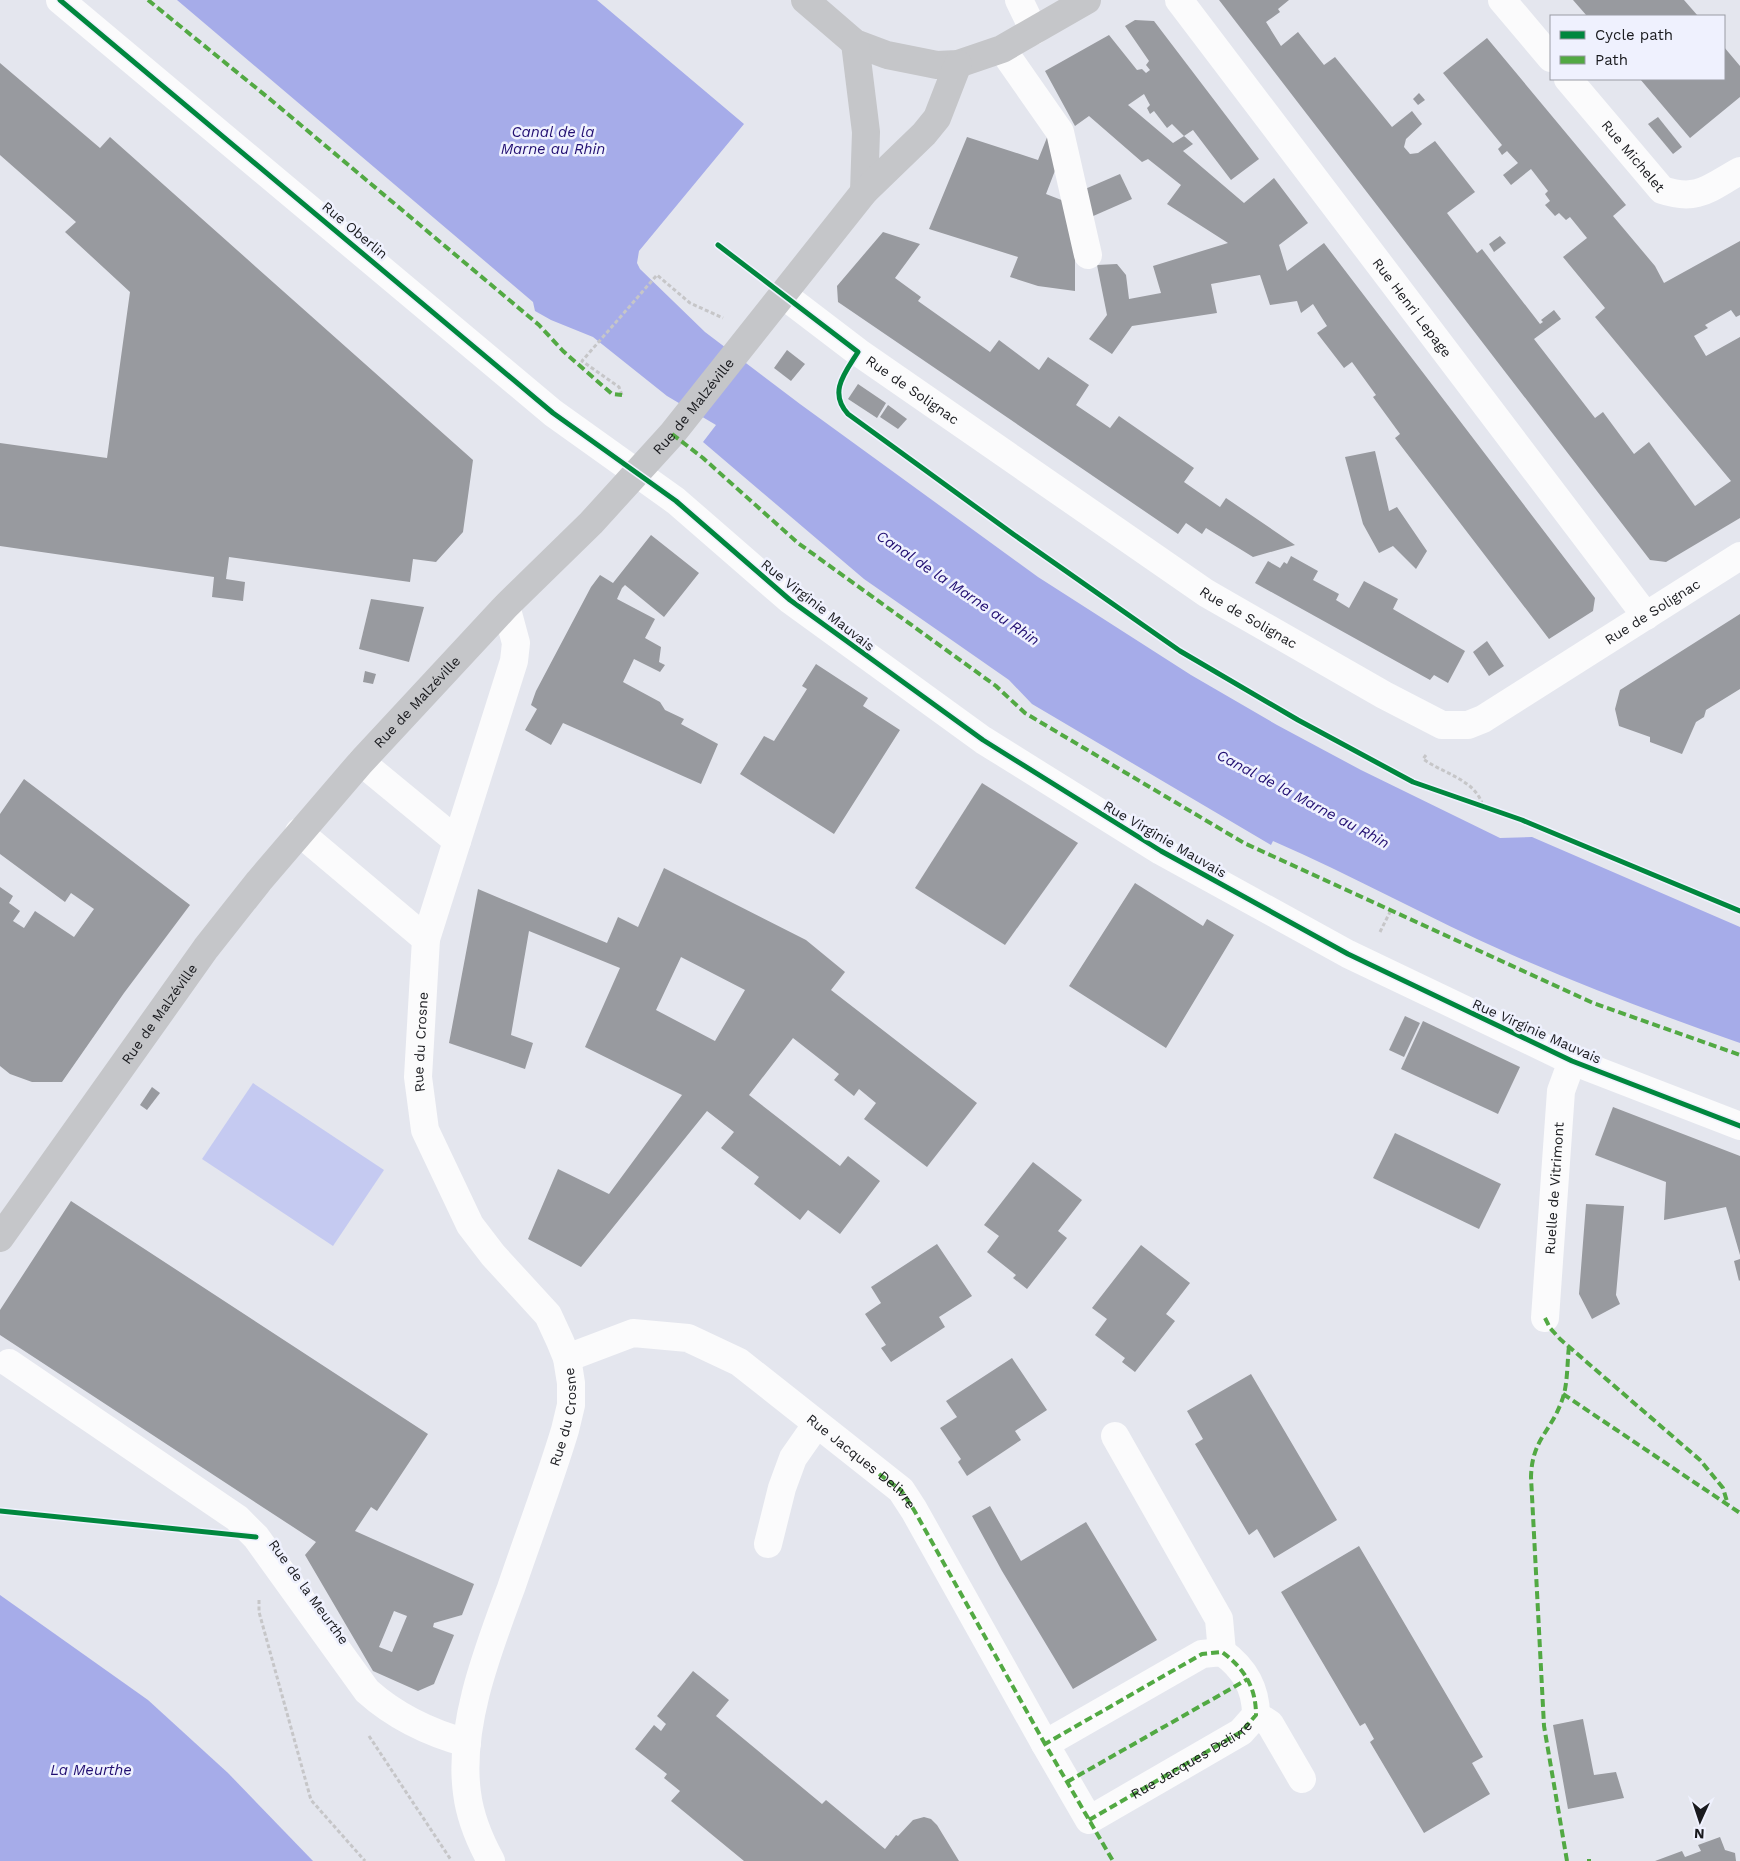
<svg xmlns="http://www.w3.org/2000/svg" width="1740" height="1861" viewBox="0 0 1740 1861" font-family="'Work Sans',sans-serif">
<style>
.green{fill:#c5caf1}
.water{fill:#a6ace9}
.building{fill:#989a9f;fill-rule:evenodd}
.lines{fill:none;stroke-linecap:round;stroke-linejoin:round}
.path{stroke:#c6c6c8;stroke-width:3;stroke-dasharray:4 2.5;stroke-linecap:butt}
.minor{stroke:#fbfbfc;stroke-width:28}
.major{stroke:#c5c6c9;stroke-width:28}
.quiet{stroke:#52a943;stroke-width:4;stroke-dasharray:8 4;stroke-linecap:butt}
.cycleway-casing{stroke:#eff1fe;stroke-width:8}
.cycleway{stroke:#00873e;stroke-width:5}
.labels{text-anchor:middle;stroke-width:5;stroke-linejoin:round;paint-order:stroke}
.street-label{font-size:14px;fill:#191a1e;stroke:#eff1fe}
.water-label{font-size:15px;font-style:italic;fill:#210e71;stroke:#eff1fe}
</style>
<rect width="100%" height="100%" fill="#e4e6ee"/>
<!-- green -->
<polygon class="green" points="253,1083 384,1170 333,1246 202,1159"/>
<!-- water -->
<g class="water">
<path d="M 177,0 L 597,0 L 744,124 L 639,251 L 637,263 L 640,269 L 705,332 L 800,404 L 1038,577 L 1191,675 L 1277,725 L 1361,770 L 1500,838 L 1532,837 L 1740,927 L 1740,1043 C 1663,1016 1585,987 1510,954 C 1430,919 1354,876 1273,841 L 1271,845 L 1032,704 L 1009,680 L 864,579 L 703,442 L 716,425 L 667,396 L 593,337 L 551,320 L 535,311 L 533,302 Z"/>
<polygon points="0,1595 148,1700 228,1773 313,1861 0,1861"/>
</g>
<!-- building -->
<g class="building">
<polygon points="1219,0 1289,0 1278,9 1280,12 1266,22 1281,46 1298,32 1324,65 1335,57 1392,127 1412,111 1422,124 1406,139 1404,147 1410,154 1418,153 1435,141 1475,192 1447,213 1477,253 1482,249 1540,324 1543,322 1541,320 1554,310 1561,319 1534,339 1595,418 1603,412 1634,454 1649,442 1695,506 1731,481 1595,317 1605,308 1563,257 1587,238 1570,217 1566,220 1559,213 1555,216 1545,205 1550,201 1545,194 1548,191 1531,169 1511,185 1503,175 1518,163 1507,151 1502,155 1498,149 1502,145 1443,73 1487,38 1626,205 1613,216 1655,266 1664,283 1740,241 1740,315 1736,317 1731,310 1705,325 1708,328 1694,336 1706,356 1740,337 1740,518 1666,562 1650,560"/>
<polygon points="1573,0 1684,0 1698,16 1587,16"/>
<polygon points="1135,20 1154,21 1259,159 1231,180 1193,130 1184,136 1172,124 1167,128 1154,111 1150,114 1147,108 1150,105 1144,94 1128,105 1173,143 1184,136 1193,144 1183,151 1244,203 1274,178 1308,223 1279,245 1287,271 1324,243 1595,598 1593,611 1549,639 1395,438 1400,434 1373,397 1376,395 1352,362 1344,368 1317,333 1327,326 1313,304 1301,313 1297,301 1270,305 1260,275 1211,284 1217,313 1132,326 1112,354 1089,339 1107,315 1097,265 1117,264 1126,275 1129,299 1161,293 1153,266 1228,243 1167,204 1181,185 1148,159 1142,162 1089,116 1075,126 1045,71 1109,35 1137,70 1142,69 1146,73 1150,70 1146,65 1149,61 1125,26"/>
<polygon points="1724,47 1740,66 1740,97 1690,138 1640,79 1724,79"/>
<polygon points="0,63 100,148 110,137 473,460 463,532 436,562 413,559 410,582 229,557 226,579 245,582 243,601 212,597 214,577 0,546 0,443 107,458 130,292 65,232 76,222 0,155"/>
<polygon points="1419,93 1425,100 1418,105 1413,99"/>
<polygon points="1658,117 1682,147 1673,154 1648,124"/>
<polygon points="1048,135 1056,168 1046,194 1064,201 1075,249 1075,291 1038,286 1010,277 1018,257 929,229 967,137 1038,160"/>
<polygon points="1120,174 1132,199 1091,217 1085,189"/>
<polygon points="883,232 920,244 895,278 921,297 918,301 990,352 999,340 1039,370 1048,357 1089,385 1076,405 1110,428 1119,416 1194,468 1184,482 1220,507 1226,498 1295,545 1253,557 1206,528 1202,534 1186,523 1178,534 838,302 837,286"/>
<polygon points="1500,236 1506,243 1494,252 1489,244"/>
<polygon points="787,350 805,364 791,381 774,368"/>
<polygon points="858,384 886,403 877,418 848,399"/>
<polygon points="888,405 907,419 898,429 880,417"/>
<polygon points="1375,451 1389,511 1397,507 1427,551 1416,569 1393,546 1379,553 1363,524 1345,457"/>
<polygon points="651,535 699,573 664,617 625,585 622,588 617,599 655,619 645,638 661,647 659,662 665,665 660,672 634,659 623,682 660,702 665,710 684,719 681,724 718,744 701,784 563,723 551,745 525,730 537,709 531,705 536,691 591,587 600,575 613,583"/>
<polygon points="1291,556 1318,571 1313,580 1339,594 1336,600 1349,608 1364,581 1398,599 1393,609 1465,651 1448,683 1434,675 1430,680 1255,583 1268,561 1280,568 1284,562 1287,564"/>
<polygon points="371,599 424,607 409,662 359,649"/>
<polygon points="1740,614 1740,689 1706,710 1704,717 1696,722 1682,754 1650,742 1650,737 1619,726 1615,709 1620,690"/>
<polygon points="1487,641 1504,666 1489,676 1473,652"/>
<polygon points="816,664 868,698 863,706 900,730 834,834 740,774 764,736 774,741 807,689 802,686"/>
<polygon points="365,671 376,674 373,684 363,682"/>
<polygon points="24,779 190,905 124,993 62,1082 32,1082 10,1074 0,1066 0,887 13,896 9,903 20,911 13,921 24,928 35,911 74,937 94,909 71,893 65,902 0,854 0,814"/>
<polygon points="982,783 1078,843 1005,945 915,888"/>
<path d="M 664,868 L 806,940 L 845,972 L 831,990 L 977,1103 L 927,1167 L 864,1119 L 876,1103 L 859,1089 L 854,1096 L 834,1080 L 839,1074 L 793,1038 L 749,1095 L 840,1166 L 848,1156 L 880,1181 L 840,1234 L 808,1210 L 800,1220 L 754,1184 L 759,1177 L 721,1148 L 734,1132 L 707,1111 L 581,1267 L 528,1239 L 558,1169 L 609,1194 L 682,1095 L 585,1047 L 620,968 L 529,931 L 511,1035 L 533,1043 L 525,1069 L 449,1043 L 478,889 L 607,943 L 618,917 L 638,927 ZM 681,957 L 745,990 L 715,1041 L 656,1010 Z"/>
<polygon points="1135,883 1203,926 1207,919 1234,935 1166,1048 1069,986"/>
<polygon points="1405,1016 1420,1023 1404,1057 1389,1050"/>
<polygon points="1423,1021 1520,1067 1498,1114 1401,1069"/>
<polygon points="152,1087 160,1093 147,1110 140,1105"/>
<polygon points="1613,1107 1740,1156 1740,1255 1726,1207 1664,1220 1666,1182 1595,1155"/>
<polygon points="1395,1133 1501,1184 1479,1229 1373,1178"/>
<polygon points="1033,1162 1082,1200 1058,1231 1067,1238 1027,1289 1013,1278 1016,1275 987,1252 999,1236 984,1225"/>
<path d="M 71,1201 L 428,1434 L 377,1511 L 371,1507 L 355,1531 L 474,1584 L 462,1615 L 434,1623 L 433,1627 L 454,1635 L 434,1684 L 418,1691 L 373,1671 L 305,1555 L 316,1542 L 0,1335 L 0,1310 ZM 394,1611 L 407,1616 L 392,1652 L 379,1647 Z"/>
<polygon points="1586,1204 1624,1206 1616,1295 1620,1304 1592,1319 1579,1294"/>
<polygon points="937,1244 972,1296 939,1317 945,1327 891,1362 881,1348 886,1345 865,1314 881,1303 871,1287"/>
<polygon points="1141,1245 1190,1283 1166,1314 1175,1321 1135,1372 1122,1362 1125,1358 1095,1335 1107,1319 1092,1308"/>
<polygon points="1740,1259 1740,1280 1739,1281 1734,1261"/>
<polygon points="1012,1358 1047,1410 1015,1431 1021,1440 967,1476 958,1462 961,1459 940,1428 957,1417 946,1401"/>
<polygon points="1251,1374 1337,1520 1274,1558 1257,1529 1249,1535 1195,1444 1203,1439 1187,1411"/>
<polygon points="990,1506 1021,1561 1086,1522 1157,1640 1073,1689 1002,1571 972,1516"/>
<polygon points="1359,1546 1483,1757 1472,1763 1490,1794 1424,1833 1370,1742 1374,1739 1365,1723 1360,1726 1281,1592"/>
<polygon points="693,1671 729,1700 716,1716 822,1804 826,1800 885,1849 896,1835 898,1836 913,1820 924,1817 931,1819 937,1825 959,1861 744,1861 671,1801 680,1791 664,1778 667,1774 635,1749 654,1725 661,1731 666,1724 657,1716"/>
<polygon points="1583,1719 1594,1775 1616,1772 1624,1798 1568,1809 1553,1725"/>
<polygon points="1720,1837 1725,1850 1735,1853 1736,1861 1655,1861 1682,1851 1685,1857 1701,1851 1698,1845"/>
</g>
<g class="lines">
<!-- path -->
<g class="path">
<polyline points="622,395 619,387 582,361 657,275 690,303 723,318"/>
<path d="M 1426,755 L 1423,759 C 1444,774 1477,780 1483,807"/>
<polyline points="1380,932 1391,910"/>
<polyline points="259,1600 259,1612 311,1800 365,1861"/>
<polyline points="369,1736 451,1860"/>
</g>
<!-- minor -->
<g class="minor">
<polyline points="60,0 553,413 676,501 790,600 983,740 1161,851 1348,954 1572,1061 1740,1126"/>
<polyline points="1019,0 1034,31"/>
<path id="s1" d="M 1179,0 L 1646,616"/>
<polyline points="1502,0 1551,58"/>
<polyline points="1002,49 1060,132 1088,255"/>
<path id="s2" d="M 1568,79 L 1662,190 C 1698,202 1709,188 1740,171"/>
<path id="s3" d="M 782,294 L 858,352 L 1206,593 L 1384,695 L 1442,725 L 1468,725 L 1483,719 L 1740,556"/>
<polyline points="361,762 457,841"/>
<polyline points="299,832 426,939"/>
<path id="s4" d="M 1545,1318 L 1561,1091 L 1572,1061"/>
<path id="s5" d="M 567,1358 L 633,1333 L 688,1338 L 739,1362 L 901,1490 L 914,1510 L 1045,1744"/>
<path d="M 9,1363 L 237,1518 L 256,1537 L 367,1691 C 396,1717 430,1733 467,1743"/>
<polyline points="1115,1436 1219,1619 1222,1652"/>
<polyline points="768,1544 782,1488 793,1458 816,1425"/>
<path d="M 1222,1652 C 1244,1668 1256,1687 1256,1715 L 1241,1732 L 1089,1820 L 1045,1744 L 1202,1654 Z"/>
<polyline points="1256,1715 1270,1724 1302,1779"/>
<path id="s6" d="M 491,1861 C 480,1841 470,1817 467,1793 C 458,1726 488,1650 511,1588 C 529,1535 549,1483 565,1430 L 571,1405 L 571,1383 L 567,1358 L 560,1341 L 548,1315 L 493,1255 L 470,1225 L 425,1130 L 418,1077 L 426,939 L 514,661 L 516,643 L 506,606"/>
</g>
<!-- major -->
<g class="major">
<polyline points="805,0 855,43 887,55 937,65 958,64 1002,49 1087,0"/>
<polyline points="855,43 866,132 864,192"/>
<path id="s7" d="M 0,1238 L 206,948 L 259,881 L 361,762 L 506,606 L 591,523 L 672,434 L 864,192 L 924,134 L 937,118 L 958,64"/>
</g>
<!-- quiet -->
<g class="quiet">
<polyline points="148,0 271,100 539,325 563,351 612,394 622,395"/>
<polyline points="672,434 703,458 798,543 996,686 1025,713 1244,843 1593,1003 1740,1055"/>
<polyline points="1545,1318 1550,1328 1560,1339 1700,1460 1723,1488 1728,1505"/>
<polyline points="1563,1394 1740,1513"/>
<polyline points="879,1474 901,1490 914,1510 1045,1744"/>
<polyline points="1067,1782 1248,1679"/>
<path id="s8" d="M 1089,1820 L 1241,1732 L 1256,1715 C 1256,1687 1244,1668 1222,1652 L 1202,1654 L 1045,1744 L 1113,1861"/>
<polyline points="1589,1859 1589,1861"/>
<path d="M 1567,1861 L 1544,1726 L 1531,1477 C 1532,1440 1549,1434 1561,1403 C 1568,1387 1567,1363 1569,1346"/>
</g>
<defs>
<g id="cycleway">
<polyline points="60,0 553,413 676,501 790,600 983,740 1161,851 1348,954 1572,1061 1740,1126"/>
<path d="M 718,245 L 858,352 C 845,373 828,392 848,414 L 1013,534 L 1180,651 L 1298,720 L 1413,782 L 1522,820 L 1740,911"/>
<polyline points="0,1511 256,1537"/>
</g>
</defs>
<!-- cycleway casing -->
<use href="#cycleway" class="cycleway-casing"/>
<!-- cycleway -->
<use href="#cycleway" class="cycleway"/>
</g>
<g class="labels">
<!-- street labels -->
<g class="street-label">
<text dy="5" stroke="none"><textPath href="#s2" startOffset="101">Rue Michelet</textPath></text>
<text transform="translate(355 230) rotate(40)" y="5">Rue Oberlin</text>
<text dy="5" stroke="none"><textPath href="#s1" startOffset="386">Rue Henri Lepage</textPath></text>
<text dy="5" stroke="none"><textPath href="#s3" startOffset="162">Rue de Solignac</textPath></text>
<text dy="5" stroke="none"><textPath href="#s7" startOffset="1085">Rue de Malzéville</textPath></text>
<text transform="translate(818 605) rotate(38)" y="5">Rue Virginie Mauvais</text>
<text dy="5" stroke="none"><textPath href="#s3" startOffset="1032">Rue de Solignac</textPath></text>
<text dy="5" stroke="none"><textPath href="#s3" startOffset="568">Rue de Solignac</textPath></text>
<text dy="5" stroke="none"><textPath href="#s7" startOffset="680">Rue de Malzéville</textPath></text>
<text transform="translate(1165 839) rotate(30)" y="5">Rue Virginie Mauvais</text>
<text dy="5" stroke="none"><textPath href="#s7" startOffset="275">Rue de Malzéville</textPath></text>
<text transform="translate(1537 1031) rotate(24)" y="5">Rue Virginie Mauvais</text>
<text dy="5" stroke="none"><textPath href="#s6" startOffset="884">Rue du Crosne</textPath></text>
<text dy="5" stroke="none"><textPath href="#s4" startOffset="130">Ruelle de Vitrimont</textPath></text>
<text dy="5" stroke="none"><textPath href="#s6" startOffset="464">Rue du Crosne</textPath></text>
<text dy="5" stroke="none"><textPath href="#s5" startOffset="340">Rue Jacques Delivre</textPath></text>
<text transform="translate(309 1592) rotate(54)" y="5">Rue de la Meurthe</text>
<text dy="5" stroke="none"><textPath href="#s8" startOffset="119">Rue Jacques Delivre</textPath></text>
</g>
<!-- water labels -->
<g class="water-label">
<text x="553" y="137">Canal de la<tspan x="553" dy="17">Marne au Rhin</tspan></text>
<text transform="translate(958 588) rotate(34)" y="5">Canal de la Marne au Rhin</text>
<text transform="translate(1303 799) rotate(28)" y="5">Canal de la Marne au Rhin</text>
<text x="91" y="1775">La Meurthe</text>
</g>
</g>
<!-- legend -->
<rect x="1550" y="15" width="175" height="65" fill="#eff1fe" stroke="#999ba4"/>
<rect x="1560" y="31" width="25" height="8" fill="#00873e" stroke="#999ba4"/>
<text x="1595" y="40" font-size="15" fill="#191a1e">Cycle path</text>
<rect x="1560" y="56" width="25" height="8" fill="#52a943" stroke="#999ba4"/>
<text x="1595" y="65" font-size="15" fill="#191a1e">Path</text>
<!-- north arrow -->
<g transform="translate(1700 1821) rotate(183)" stroke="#eff1fe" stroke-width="4" paint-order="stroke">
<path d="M0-4L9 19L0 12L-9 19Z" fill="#191a1e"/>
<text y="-8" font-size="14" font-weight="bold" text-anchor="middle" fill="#191a1e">N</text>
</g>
</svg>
